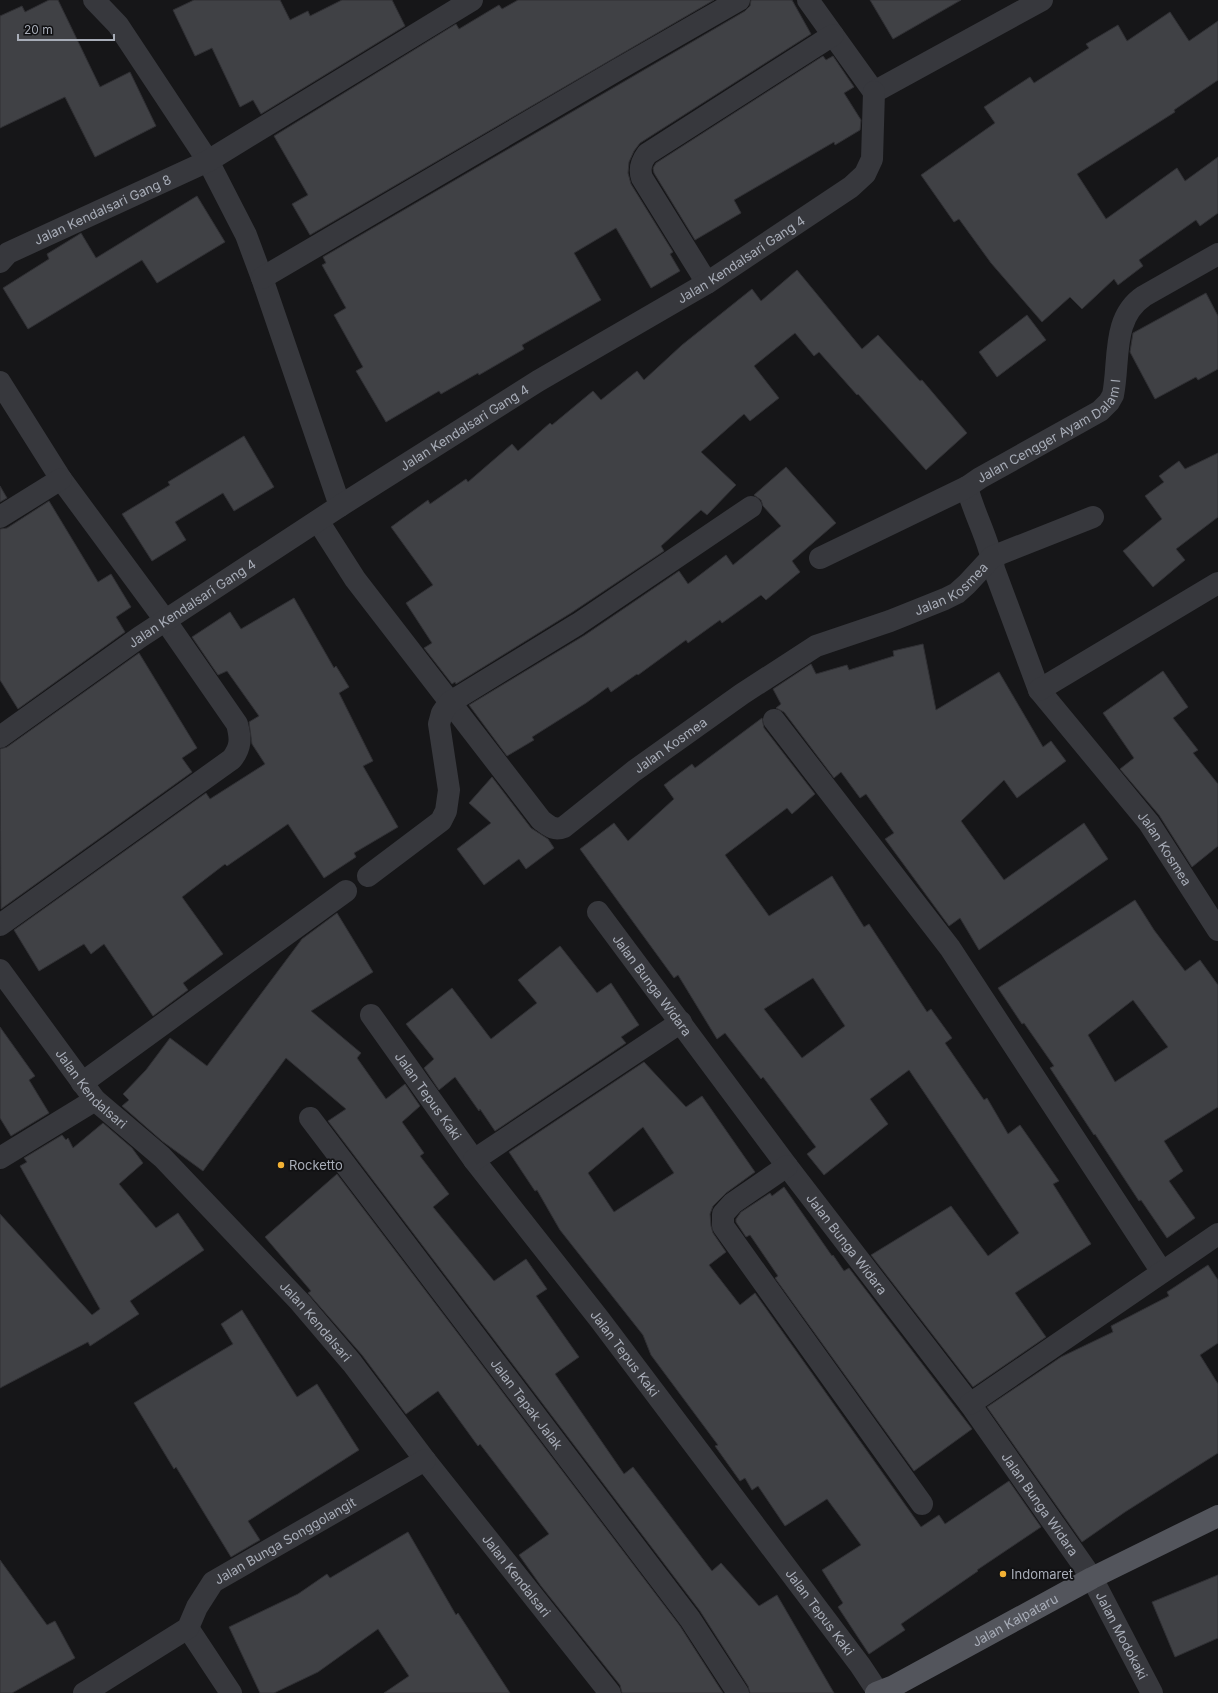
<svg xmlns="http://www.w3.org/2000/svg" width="1218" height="1693" viewBox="0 0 1218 1693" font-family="Inter,sans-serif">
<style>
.building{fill:#404145;stroke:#303034;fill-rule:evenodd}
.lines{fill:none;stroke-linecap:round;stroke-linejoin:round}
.minor{stroke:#37383d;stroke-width:22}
.major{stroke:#53555c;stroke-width:22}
.poi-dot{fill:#f2b134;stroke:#111113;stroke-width:1.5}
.labels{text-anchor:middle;stroke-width:3.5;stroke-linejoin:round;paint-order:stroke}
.street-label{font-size:13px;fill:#a8adb8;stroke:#111113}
.poi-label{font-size:13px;fill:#a8adb8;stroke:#111113;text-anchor:start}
</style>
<rect width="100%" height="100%" fill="#161618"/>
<!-- building -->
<g class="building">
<polygon points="49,0 58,0 100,87 130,72 156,126 95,157 65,97 0,128 0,16 22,6 25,12"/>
<polygon points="194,0 280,0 290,20 308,11 310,16 342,0 392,0 405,26 261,114 253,100 240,107 212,48 195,56 173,10"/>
<polygon points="518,0 714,0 310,235 292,204 308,195 274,136 456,24 459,29 499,5 502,9"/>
<polygon points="751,0 792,0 811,34 640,143 634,151 629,162 628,173 631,184 673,252 670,254 680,271 651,288 616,228 574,253 601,300 522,345 524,349 479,375 478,373 441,394 439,391 386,422 356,371 363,367 334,315 346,308 322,265 326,263 323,257 745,11 750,6"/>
<polygon points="870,0 961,0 893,39"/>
<polygon points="1170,12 1189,41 1218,21 1218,80 1174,110 1175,112 1077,174 1106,219 1177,168 1185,181 1218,157 1218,213 1200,226 1196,220 1139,260 1143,266 1118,285 1114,279 1082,309 1070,297 1042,322 991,263 959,219 954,222 921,175 995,123 984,107 1030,77 1034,83 1089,48 1086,44 1118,25 1127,41"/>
<polygon points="823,56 826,60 833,56 854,87 844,93 861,120 860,130 835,145 834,142 734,200 741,213 695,240 654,173 653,168 656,163"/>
<polygon points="197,196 225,242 157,283 142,260 28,329 3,288 49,259 47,254 78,235 81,233 96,258"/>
<polygon points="797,270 862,349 878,335 920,381 922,380 967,433 926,470 858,394 857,395 819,352 814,356 795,333 754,366 779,398 750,421 744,414 701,452 736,485 707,515 701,510 661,546 664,551 571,613 456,684 455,682 452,684 424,648 432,643 406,603 433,585 391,527 428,500 430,504 466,479 468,482 512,444 518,451 550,423 552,425 593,391 601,400 637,371 644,380 682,345 752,289 761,301"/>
<polygon points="1206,293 1218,316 1218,369 1198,380 1196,377 1155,399 1130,352 1133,333"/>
<polygon points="1027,315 1046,340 997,377 979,352"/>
<polygon points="244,436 274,487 234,511 223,493 175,522 186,540 152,561 122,514 170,485 168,482"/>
<polygon points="1218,453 1218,517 1176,549 1185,560 1153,587 1123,551 1162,519 1145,496 1164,482 1159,476 1179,461 1185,469"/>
<polygon points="786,467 836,523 792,561 800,572 766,600 761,595 722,623 720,620 688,643 686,640 638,675 637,674 611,692 608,687 586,703 532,737 534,740 507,756 469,705 585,635 679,571 688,584 726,555 733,565 781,526 763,506 761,500 754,495"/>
<polygon points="0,486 7,498 0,502"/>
<polygon points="49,501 98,582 111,574 131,607 116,617 125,632 18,709 0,680 0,529 7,528"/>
<polygon points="294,598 334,668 336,666 349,687 339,693 373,761 363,766 398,827 354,853 356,857 324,878 288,824 227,866 225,864 182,897 223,954 183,983 188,990 153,1016 104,944 91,954 84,944 39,971 14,930 206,793 210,799 265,764 252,744 249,722 259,716 227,671 218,675 192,637 230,612 241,629"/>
<polygon points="923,644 936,710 999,672 1043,747 1051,741 1066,761 1017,798 1004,780 961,821 1004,880 1084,823 1108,859 979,950 960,918 949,926 885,839 894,833 866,794 860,798 841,772 834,778 784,712 776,708 781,704 773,689 811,664 816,674 847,665 849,670 894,656 893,651"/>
<polygon points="139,653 197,748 182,758 192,772 1,909 0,749 7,747"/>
<polygon points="1163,671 1188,707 1173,718 1198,750 1193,753 1218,784 1218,846 1192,867 1159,815 1120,769 1134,758 1103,713"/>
<path d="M 762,718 L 764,728 L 815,794 L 792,814 L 787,808 L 725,855 L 769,916 L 832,876 L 864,927 L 869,924 L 927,1012 L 931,1009 L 952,1038 L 945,1043 L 984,1100 L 987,1098 L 1008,1134 L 1020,1125 L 1059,1181 L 1053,1184 L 1091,1244 L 1015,1293 L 1046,1337 L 973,1387 L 871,1255 L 951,1206 L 988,1256 L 1019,1233 L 909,1070 L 870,1099 L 888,1124 L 824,1175 L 807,1154 L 816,1147 L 763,1077 L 761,1079 L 725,1033 L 717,1039 L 678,975 L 674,978 L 580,849 L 614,823 L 628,841 L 674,799 L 664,785 L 692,764 L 695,768 ZM 813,978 L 845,1026 L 802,1058 L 764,1009 Z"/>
<polygon points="492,777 531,828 548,839 554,848 526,869 519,859 484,885 457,849 491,823 469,803"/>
<path d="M 1135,900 L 1154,930 L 1185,971 L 1200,960 L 1218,985 L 1218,1107 L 1164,1141 L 1183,1171 L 1169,1181 L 1195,1218 L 1167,1238 L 1141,1200 L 1139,1201 L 1095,1134 L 1094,1135 L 1050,1068 L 1054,1066 L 1024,1023 L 1022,1024 L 998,988 ZM 1133,1000 L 1168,1047 L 1115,1082 L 1088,1035 Z"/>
<polygon points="337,913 373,972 311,1011 361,1053 357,1058 386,1099 405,1084 420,1106 402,1122 424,1153 420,1156 449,1194 433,1207 494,1281 526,1259 547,1289 536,1296 579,1357 555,1374 624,1474 633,1467 712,1571 721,1563 759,1606 777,1595 834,1693 750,1693 748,1686 700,1611 328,1121 346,1109 286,1058 203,1171 162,1141 122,1106 129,1100 123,1094 146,1070 170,1038 207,1066 302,939"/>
<polygon points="560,946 597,993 611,983 639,1025 621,1037 626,1043 495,1131 480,1109 479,1111 455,1077 439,1090 424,1068 434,1059 406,1024 452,988 491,1039 537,1003 518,980"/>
<polygon points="0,1027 35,1076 29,1080 49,1113 11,1136 0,1118"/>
<path d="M 644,1062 L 686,1107 L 702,1096 L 755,1172 L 726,1193 L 713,1206 L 710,1214 L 711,1226 L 713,1233 L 726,1252 L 709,1265 L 740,1305 L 755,1293 L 921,1527 L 939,1515 L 945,1524 L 1009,1481 L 1041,1527 L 977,1570 L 978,1571 L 901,1624 L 905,1630 L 869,1654 L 838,1607 L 843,1603 L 822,1570 L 861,1545 L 827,1499 L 785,1526 L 758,1486 L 752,1490 L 745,1478 L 740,1481 L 715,1446 L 718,1445 L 651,1355 L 643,1335 L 560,1230 L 537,1190 L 535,1191 L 509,1152 ZM 643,1127 L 674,1173 L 614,1212 L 588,1173 Z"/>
<polygon points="103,1123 132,1148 143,1163 119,1184 156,1228 178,1213 204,1250 130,1301 139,1314 90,1346 88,1342 0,1388 0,1214 92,1315 100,1309 20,1166 27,1162 24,1158 62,1135 66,1140 68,1138 73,1148"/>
<polygon points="337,1174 680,1626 723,1693 622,1693 620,1685 541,1586 519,1555 549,1534 480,1444 478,1446 438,1391 406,1414 362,1355 308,1293 311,1291 265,1237"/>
<polygon points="784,1187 832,1256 833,1255 844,1271 849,1268 972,1429 914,1471 775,1278 778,1276 750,1235 746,1237 736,1222 736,1219 741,1212 770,1193 772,1196"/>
<polygon points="1208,1265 1218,1280 1218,1343 1200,1355 1218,1384 1218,1453 1125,1512 1082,1542 987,1407 1061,1357 1113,1332 1111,1326 1169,1296 1167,1292"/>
<polygon points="242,1310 297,1397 317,1384 359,1450 248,1521 260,1540 231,1557 176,1467 174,1469 134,1403 233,1344 221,1324"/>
<polygon points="408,1532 456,1615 458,1613 510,1693 384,1693 409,1676 378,1629 318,1672 274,1693 260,1693 229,1627 298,1594 327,1574 330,1578"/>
<polygon points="0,1560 47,1625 55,1621 75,1658 12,1693 0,1693"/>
<polygon points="1218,1575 1218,1638 1175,1657 1152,1602"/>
</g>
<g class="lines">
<!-- minor -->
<g class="minor">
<polyline points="94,0 118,25 208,161 246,235 262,278 340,506"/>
<polyline points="808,0 874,92"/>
<polyline points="874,92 1042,0"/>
<path id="s1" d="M 0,262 L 8,253 L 208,161 L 472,0"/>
<polyline points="262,278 617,70 739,0"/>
<path d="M 707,283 L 642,178 C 639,169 641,162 647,154 L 833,35"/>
<path d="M 0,382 L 61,479 L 165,620 L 237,724 C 241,739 241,747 232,759 L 0,925"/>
<path id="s2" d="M 967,487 C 974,515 990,541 994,569 L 1039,690 L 1149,823 L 1218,930"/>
<polyline points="0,517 61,479"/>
<path id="s3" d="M 318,521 L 355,579 L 541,820 C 549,826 554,831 564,827 L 634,771 L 742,694 L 816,646 L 890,621 L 945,599 L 957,593 L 967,584 L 992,557 L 1093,517"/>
<path id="s4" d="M 820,558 L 967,487 L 980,478 L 1100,411 L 1109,402 L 1113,395 C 1120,361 1111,318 1144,296 L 1218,254"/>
<polyline points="1039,690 1218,583"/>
<polyline points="774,720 950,948 1162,1272"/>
<path id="s5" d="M 0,737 L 140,637 L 340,506 L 538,381 L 707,283 L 851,187 L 865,174 L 872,159 L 874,92"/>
<polyline points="368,876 441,821 446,811 449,790 439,724 442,713 449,703 578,624 751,507"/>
<path id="s6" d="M 598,912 L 787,1166 L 970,1404 L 1092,1578 L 1152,1693"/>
<path id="s7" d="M 0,970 L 95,1100 L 162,1157 L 300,1302 L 352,1363 L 425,1460 L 610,1693"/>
<path id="s8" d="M 371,1015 L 474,1160 L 600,1320 L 860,1665 L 878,1692"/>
<polyline points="82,1083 346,891"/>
<path id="s9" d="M 310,1118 L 690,1619 L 738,1693"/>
<polyline points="0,1158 95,1100"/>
<polyline points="474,1160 681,1022"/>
<polyline points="787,1166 733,1203 723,1214 723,1226 922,1504"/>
<polyline points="970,1404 1218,1234"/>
<polyline points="188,1628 231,1693"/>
<path id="s10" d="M 84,1693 L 188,1628 L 197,1607 L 213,1582 L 425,1460"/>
</g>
<!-- major -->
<path class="major" id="s11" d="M 876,1693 L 894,1686 L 1092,1578 L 1218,1516"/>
</g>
<!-- markers -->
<g class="poi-dot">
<circle cx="281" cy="1165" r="4"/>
<circle cx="1003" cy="1574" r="4"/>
</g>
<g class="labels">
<!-- street labels -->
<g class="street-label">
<text dy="5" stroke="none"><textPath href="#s1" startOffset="116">Jalan Kendalsari Gang 8</textPath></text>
<text dy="5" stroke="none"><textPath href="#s5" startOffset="882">Jalan Kendalsari Gang 4</textPath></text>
<text dy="5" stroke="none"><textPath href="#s5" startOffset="558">Jalan Kendalsari Gang 4</textPath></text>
<text dy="5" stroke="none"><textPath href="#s4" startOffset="265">Jalan Cengger Ayam Dalam I</textPath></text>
<text dy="5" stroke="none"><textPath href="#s3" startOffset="857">Jalan Kosmea</textPath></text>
<text dy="5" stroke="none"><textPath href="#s5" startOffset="234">Jalan Kendalsari Gang 4</textPath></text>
<text dy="5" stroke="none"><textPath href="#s3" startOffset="533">Jalan Kosmea</textPath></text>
<text dy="5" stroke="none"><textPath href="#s2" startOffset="418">Jalan Kosmea</textPath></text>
<text dy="5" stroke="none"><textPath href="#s6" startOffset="91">Jalan Bunga Widara</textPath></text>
<text dy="5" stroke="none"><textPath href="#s7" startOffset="150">Jalan Kendalsari</textPath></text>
<text dy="5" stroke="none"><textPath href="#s8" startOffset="99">Jalan Tepus Kaki</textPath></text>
<text dy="5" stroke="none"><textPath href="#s6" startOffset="415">Jalan Bunga Widara</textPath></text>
<text dy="5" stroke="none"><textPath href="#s7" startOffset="474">Jalan Kendalsari</textPath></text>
<text dy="5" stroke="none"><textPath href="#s8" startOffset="423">Jalan Tepus Kaki</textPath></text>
<text dy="5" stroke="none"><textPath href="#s9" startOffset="359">Jalan Tapak Jalak</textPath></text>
<text dy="5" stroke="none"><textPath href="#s6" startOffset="739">Jalan Bunga Widara</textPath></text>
<text dy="5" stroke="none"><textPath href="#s10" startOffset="258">Jalan Bunga Songgolangit</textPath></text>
<text dy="5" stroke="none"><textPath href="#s7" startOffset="798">Jalan Kendalsari</textPath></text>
<text dy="5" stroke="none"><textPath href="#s8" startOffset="747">Jalan Tepus Kaki</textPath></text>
<text dy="5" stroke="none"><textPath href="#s11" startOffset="157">Jalan Kalpataru</textPath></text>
<text dy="5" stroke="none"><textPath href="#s6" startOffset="894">Jalan Modokaki</textPath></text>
</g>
<!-- poi labels -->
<g class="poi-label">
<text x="289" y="1170">Rocketto</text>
<text x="1011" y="1579">Indomaret</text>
</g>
</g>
<!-- scale -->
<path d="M18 34v6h96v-6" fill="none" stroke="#a8adb8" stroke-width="2"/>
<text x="24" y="34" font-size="12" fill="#a8adb8" stroke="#111113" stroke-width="3" paint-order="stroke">20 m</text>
</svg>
